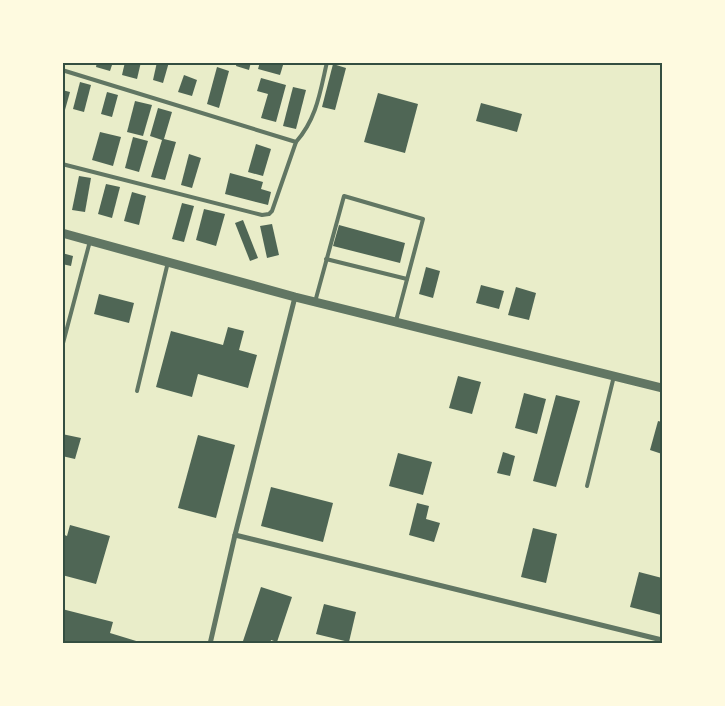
<svg xmlns="http://www.w3.org/2000/svg" width="725" height="706" viewBox="0 0 725 706" font-family="Raleway,sans-serif">
<style>
.building{fill:#4f6655}
.lines{fill:none;stroke-linecap:round;stroke-linejoin:round}
.service{stroke:#617663;stroke-width:4}
.minor{stroke:#617663;stroke-width:5}
.tertiary{stroke:#617663;stroke-width:9}
.neatline{fill:none;stroke:#344e41;stroke-width:2}
</style>
<rect width="100%" height="100%" fill="#e9edc9"/>
<!-- building -->
<g class="building">
<polygon points="97,62 113,62 110,71 96,67"/>
<polygon points="125,62 141,62 137,79 122,75"/>
<polygon points="157,62 169,62 163,83 153,80"/>
<polygon points="237,62 251,62 249,70 236,66"/>
<polygon points="260,62 284,62 280,75 258,69"/>
<polygon points="333,64 346,68 335,110 322,107"/>
<polygon points="217,67 229,71 219,108 207,104"/>
<polygon points="184,75 197,80 192,96 178,92"/>
<polygon points="261,78 286,85 276,122 261,118 268,94 257,91"/>
<polygon points="80,82 91,85 84,112 73,109"/>
<polygon points="293,87 306,90 296,129 283,126"/>
<polygon points="62,90 70,92 63,117 62,117"/>
<polygon points="107,92 118,95 112,117 101,114"/>
<polygon points="378,93 418,104 405,153 364,142"/>
<polygon points="135,101 152,105 143,136 127,132"/>
<polygon points="481,103 522,114 517,132 476,121"/>
<polygon points="158,108 172,112 164,139 176,142 165,180 151,177 162,140 150,136"/>
<polygon points="100,132 121,137 113,166 92,160"/>
<polygon points="133,137 148,141 139,172 125,168"/>
<polygon points="256,144 271,149 263,176 248,172"/>
<polygon points="189,154 201,158 192,188 181,185"/>
<polygon points="230,173 263,182 261,189 271,192 268,205 225,194"/>
<polygon points="79,176 91,178 85,212 72,210"/>
<polygon points="106,184 120,187 112,218 98,214"/>
<polygon points="132,192 146,196 139,225 124,221"/>
<polygon points="182,203 194,206 184,242 172,239"/>
<polygon points="204,209 225,214 216,246 196,240"/>
<polygon points="243,220 258,258 250,261 235,223"/>
<polygon points="272,224 279,255 267,258 260,226"/>
<polygon points="339,225 405,243 400,263 333,246"/>
<polygon points="62,253 73,256 71,266 62,264"/>
<polygon points="426,267 440,271 433,298 419,294"/>
<polygon points="481,285 504,291 499,309 476,303"/>
<polygon points="516,287 536,293 529,320 508,315"/>
<polygon points="99,294 134,303 129,323 94,314"/>
<polygon points="228,327 244,331 239,350 257,355 248,388 198,374 192,397 156,387 171,331 223,345"/>
<polygon points="458,376 481,382 472,414 449,408"/>
<polygon points="524,393 546,399 537,434 515,428"/>
<polygon points="556,395 580,401 556,487 533,481"/>
<polygon points="658,421 662,422 662,454 650,450"/>
<polygon points="62,434 81,438 75,459 62,456"/>
<polygon points="198,435 235,445 216,518 178,508"/>
<polygon points="503,452 515,456 510,476 497,473"/>
<polygon points="398,453 432,462 423,495 389,486"/>
<polygon points="271,487 333,503 323,542 261,526"/>
<polygon points="417,503 429,506 426,519 440,523 434,542 409,535"/>
<polygon points="70,525 110,536 96,584 62,575 62,534 67,536"/>
<polygon points="533,528 557,534 546,583 521,577"/>
<polygon points="639,572 662,578 662,608 661,615 630,607"/>
<polygon points="261,587 292,597 277,642 271,640 270,644 242,644"/>
<polygon points="324,604 356,612 349,642 316,634"/>
<polygon points="62,609 113,622 110,633 146,644 62,644"/>
</g>
<g class="lines">
<!-- service -->
<g class="service">
<polyline points="62,70 296,142 272,211 269,214 262,215 62,164"/>
<path d="M 296,142 C 317,118 320,92 327,62"/>
<polyline points="326,259 407,279"/>
<polyline points="315,302 344,196 423,219 396,321"/>
<polyline points="62,347 90,241"/>
<polyline points="137,391 168,262"/>
<polyline points="587,486 614,376"/>
</g>
<!-- minor -->
<g class="minor">
<polyline points="235,535 662,640"/>
<polyline points="210,644 235,535 295,297"/>
</g>
<!-- tertiary -->
<polyline class="tertiary" points="62,233 295,297 662,388"/>
</g>
<!-- border -->
<rect width="725" height="706" fill="none" stroke="#fefae0" stroke-width="128"/>
<rect x="64" y="64" width="597" height="578" class="neatline"/>
</svg>
